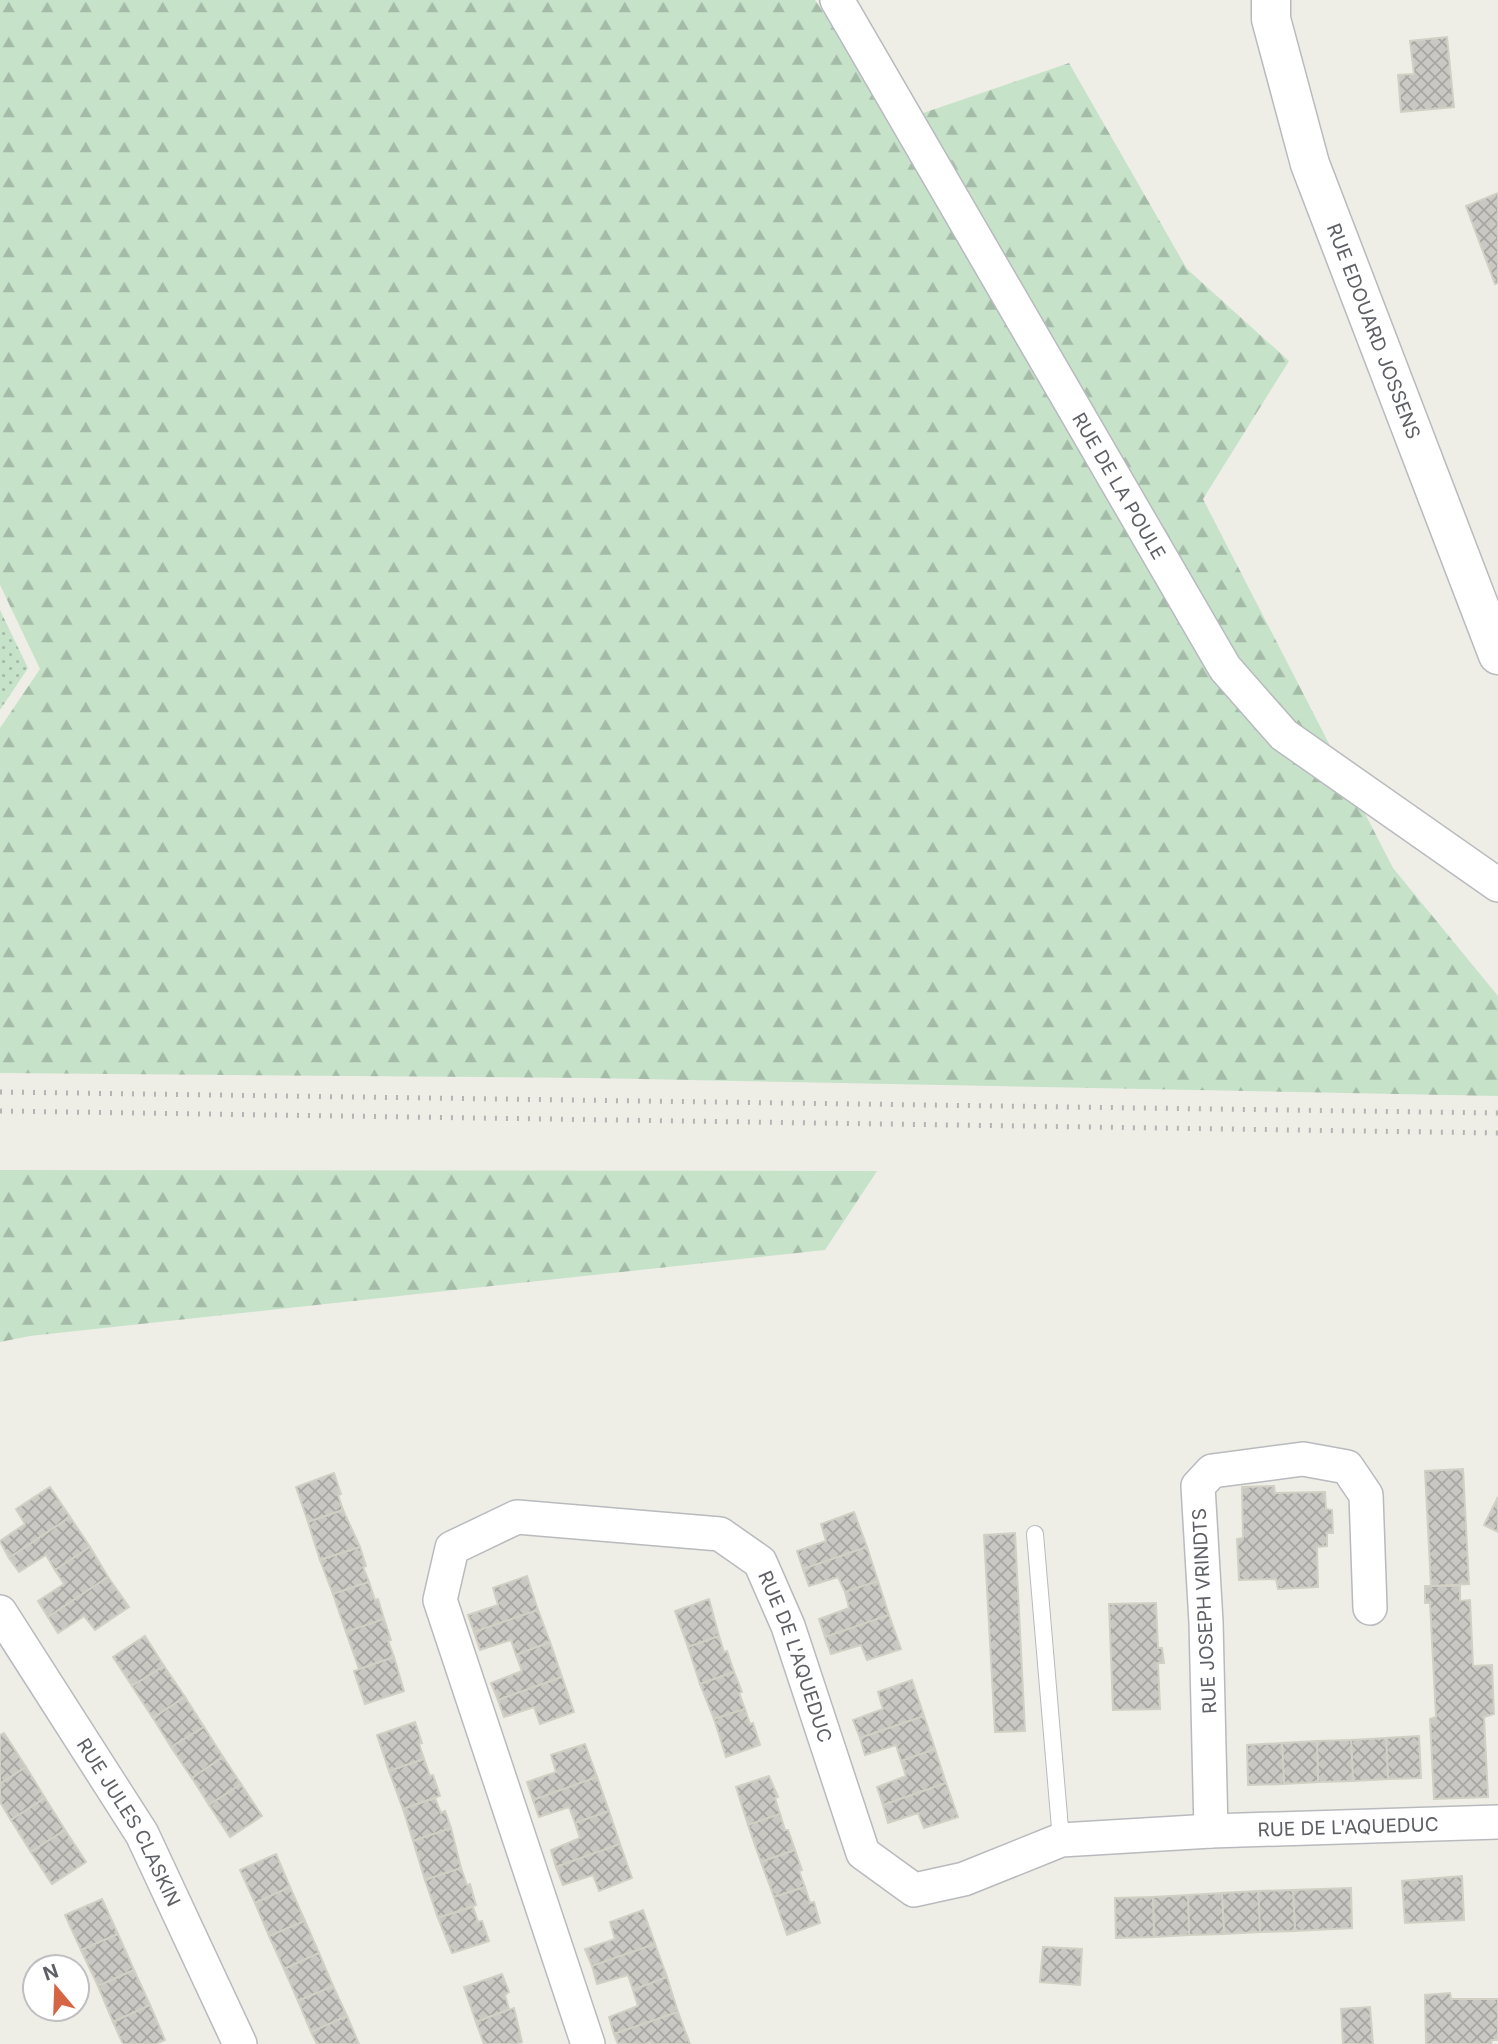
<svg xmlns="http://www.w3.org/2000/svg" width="1498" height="2044" viewBox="0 0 1498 2044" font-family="Inter,sans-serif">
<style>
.grass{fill:url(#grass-dots)}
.forest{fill:url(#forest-firs)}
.building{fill:url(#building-cross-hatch);stroke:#d2d0c5;stroke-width:2}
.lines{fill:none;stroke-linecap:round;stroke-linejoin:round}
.service-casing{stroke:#b8babe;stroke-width:18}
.minor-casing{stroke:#b8babe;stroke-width:36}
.tertiary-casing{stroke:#b8babe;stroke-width:41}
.service{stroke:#fff;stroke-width:16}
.minor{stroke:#fff;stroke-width:33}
.tertiary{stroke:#fff;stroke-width:38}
.rail{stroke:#b4b4b5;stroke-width:5;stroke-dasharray:2 9;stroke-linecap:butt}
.labels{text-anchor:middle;stroke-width:6;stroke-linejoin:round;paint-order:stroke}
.street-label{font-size:19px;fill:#5e6065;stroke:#fff}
</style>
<defs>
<pattern id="grass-dots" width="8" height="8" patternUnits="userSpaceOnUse" patternTransform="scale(1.75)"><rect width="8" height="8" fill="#c6e3ca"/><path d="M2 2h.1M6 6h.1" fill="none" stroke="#a4bba8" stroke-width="1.8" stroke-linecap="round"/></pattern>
<pattern id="forest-firs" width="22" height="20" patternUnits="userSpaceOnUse" patternTransform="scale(1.75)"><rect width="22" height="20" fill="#c6e3ca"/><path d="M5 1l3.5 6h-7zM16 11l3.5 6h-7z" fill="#a4bba8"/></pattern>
<pattern id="building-cross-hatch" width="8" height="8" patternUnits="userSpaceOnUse" patternTransform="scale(1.75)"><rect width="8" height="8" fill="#cac8c3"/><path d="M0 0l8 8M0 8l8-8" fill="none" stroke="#a7a6a2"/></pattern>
</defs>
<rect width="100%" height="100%" fill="#eeeee6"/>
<!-- grass -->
<polygon class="grass" points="0,610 28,668 0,710"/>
<!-- forest -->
<g class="forest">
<polygon points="0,0 815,0 897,122 1069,63 1187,269 1289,361 1203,499 1393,868 1498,996 1498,1096 589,1078 0,1073 0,728 40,669 0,585"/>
<polygon points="0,1170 877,1171 825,1250 30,1336 0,1342"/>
</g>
<!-- building -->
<g class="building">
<polygon points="1447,37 1454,107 1401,112 1398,75 1414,74 1410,41"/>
<polygon points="1498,193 1498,283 1495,284 1466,206"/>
<polygon points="1463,1469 1469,1584 1431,1586 1425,1471"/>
<polygon points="334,1473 341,1494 338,1495 343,1510 308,1522 296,1487"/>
<polygon points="1274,1486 1275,1493 1325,1492 1326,1509 1332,1510 1333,1533 1327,1533 1327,1546 1317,1547 1318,1587 1278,1589 1276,1579 1239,1580 1237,1539 1243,1538 1242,1487"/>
<polygon points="50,1487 70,1517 9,1558 0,1541 25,1524 16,1509"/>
<polygon points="1498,1497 1498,1532 1484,1525"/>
<polygon points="343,1510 360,1547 320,1560 308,1522"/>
<polygon points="854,1512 867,1547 803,1569 797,1551 826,1541 821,1524"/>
<polygon points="70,1517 90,1547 55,1570 46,1555 19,1572 9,1558"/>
<polygon points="1015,1533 1025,1731 995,1732 984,1535"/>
<polygon points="90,1547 108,1577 48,1617 38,1601 64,1584 55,1570"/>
<polygon points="360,1547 366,1566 363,1567 369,1582 333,1594 320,1560"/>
<polygon points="867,1547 878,1581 845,1592 838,1577 809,1586 803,1569"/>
<polygon points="527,1576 538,1610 474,1632 468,1615 498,1605 493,1588"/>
<polygon points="108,1577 129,1607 95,1630 84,1616 58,1633 48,1617"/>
<polygon points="878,1581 889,1615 825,1637 819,1619 849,1608 845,1592"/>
<polygon points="369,1582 375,1600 378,1599 384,1619 346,1632 333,1594"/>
<polygon points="1425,1586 1460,1586 1460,1601 1470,1600 1473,1666 1492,1665 1494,1714 1484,1717 1488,1797 1434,1799 1430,1719 1436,1717 1430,1603 1425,1603"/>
<polygon points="709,1599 719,1636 688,1647 675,1611"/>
<polygon points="1156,1603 1158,1648 1162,1648 1164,1663 1158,1663 1160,1709 1113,1710 1109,1604"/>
<polygon points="538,1610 550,1642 516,1655 511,1640 480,1650 474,1632"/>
<polygon points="889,1615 901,1649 867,1660 861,1645 831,1654 825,1637"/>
<polygon points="384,1619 391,1640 388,1641 394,1657 359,1669 346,1632"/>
<polygon points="145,1636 164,1666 132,1686 113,1657"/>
<polygon points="719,1636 724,1652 727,1651 734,1672 700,1684 688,1647"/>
<polygon points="550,1642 562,1677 498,1700 491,1683 522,1671 516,1655"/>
<polygon points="394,1657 404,1691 365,1704 354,1671"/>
<polygon points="164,1666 185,1697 153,1718 132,1686"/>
<polygon points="734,1672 742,1692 739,1693 745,1709 714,1719 700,1684"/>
<polygon points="562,1677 574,1712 540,1724 534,1707 504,1717 498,1700"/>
<polygon points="912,1680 924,1716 860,1738 853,1720 883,1709 878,1692"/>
<polygon points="185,1697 204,1727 171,1747 153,1718"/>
<polygon points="745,1709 750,1724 753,1723 760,1745 726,1757 714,1719"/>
<polygon points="924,1716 935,1749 901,1761 896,1745 865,1755 860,1738"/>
<polygon points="415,1722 422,1743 419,1744 424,1759 389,1771 377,1735"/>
<polygon points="204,1727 223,1757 192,1778 171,1747"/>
<polygon points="4,1733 26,1767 0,1784 0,1735"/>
<polygon points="1419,1736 1421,1778 1388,1779 1386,1738"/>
<polygon points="1386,1738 1388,1779 1353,1781 1351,1740"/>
<polygon points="1351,1740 1353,1781 1318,1782 1317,1741"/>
<polygon points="1317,1741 1318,1782 1284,1784 1282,1743"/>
<polygon points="1282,1743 1284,1784 1248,1785 1247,1745"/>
<polygon points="585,1744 597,1777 533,1800 527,1782 556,1772 551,1755"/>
<polygon points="935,1749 946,1783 883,1805 877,1787 906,1776 901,1761"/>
<polygon points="223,1757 241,1784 209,1805 192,1778"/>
<polygon points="424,1759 430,1776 433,1775 440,1796 403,1809 389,1771"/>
<polygon points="26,1767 45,1798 11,1820 0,1802 0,1784"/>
<polygon points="769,1776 778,1797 775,1798 780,1814 748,1825 736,1787"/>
<polygon points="597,1777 609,1811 575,1823 569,1807 539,1817 533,1800"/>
<polygon points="946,1783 958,1817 924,1828 918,1813 888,1823 883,1805"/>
<polygon points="241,1784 262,1816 230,1837 209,1805"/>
<polygon points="45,1798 65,1830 31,1852 11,1820"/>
<polygon points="435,1798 441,1813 445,1811 451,1828 413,1841 403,1809"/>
<polygon points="609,1811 620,1844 556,1867 551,1850 580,1838 575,1823"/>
<polygon points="780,1814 785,1830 788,1830 795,1850 761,1862 748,1825"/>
<polygon points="451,1828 461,1868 425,1880 413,1841"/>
<polygon points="65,1830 86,1862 52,1884 31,1852"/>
<polygon points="620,1844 632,1878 599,1891 593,1875 563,1885 556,1867"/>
<polygon points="795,1850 802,1870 799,1871 805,1887 774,1897 761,1862"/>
<polygon points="276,1854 290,1887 255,1903 240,1870"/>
<polygon points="461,1868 467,1885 470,1884 476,1905 438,1918 425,1880"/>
<polygon points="1462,1876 1464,1920 1405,1923 1402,1881"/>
<polygon points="290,1887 305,1921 269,1936 255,1903"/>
<polygon points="805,1887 810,1903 814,1902 820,1923 787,1935 774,1897"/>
<polygon points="1351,1888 1352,1928 1295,1931 1293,1890"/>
<polygon points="1293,1890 1295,1931 1260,1932 1258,1891"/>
<polygon points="1258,1891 1260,1932 1224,1934 1222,1893"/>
<polygon points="1222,1893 1224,1934 1189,1935 1188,1895"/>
<polygon points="1188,1895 1189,1935 1154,1937 1153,1897"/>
<polygon points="1153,1897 1154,1937 1116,1938 1115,1898"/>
<polygon points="102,1899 118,1934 81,1950 65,1915"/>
<polygon points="473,1907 478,1922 482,1921 489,1941 452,1953 438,1918"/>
<polygon points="643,1910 655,1944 592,1966 585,1949 615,1939 610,1922"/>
<polygon points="305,1921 319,1953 284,1969 269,1936"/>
<polygon points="118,1934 134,1970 98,1986 81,1950"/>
<polygon points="655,1944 667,1977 633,1990 628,1975 597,1984 592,1966"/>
<polygon points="1043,1947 1082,1949 1080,1985 1040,1982"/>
<polygon points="319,1953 333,1986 298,2001 284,1969"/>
<polygon points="134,1970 150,2005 113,2022 98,1986"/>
<polygon points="502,1974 509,1992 505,1995 509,2009 476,2022 464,1987"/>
<polygon points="667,1977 678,2012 614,2034 609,2017 638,2006 633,1990"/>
<polygon points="333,1986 347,2016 311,2032 298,2001"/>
<polygon points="1450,1993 1451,1999 1498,1999 1498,2040 1492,2040 1491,2044 1426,2044 1425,1995"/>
<polygon points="150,2005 165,2040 156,2044 123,2044 113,2022"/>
<polygon points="1370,2007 1373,2044 1343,2044 1341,2009"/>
<polygon points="514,2008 522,2042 515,2044 484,2044 476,2022"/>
<polygon points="678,2012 690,2044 652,2044 651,2042 644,2044 618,2044 614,2034"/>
<polygon points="347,2016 359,2044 317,2044 311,2032"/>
</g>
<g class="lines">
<defs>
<polyline id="service" points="1035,1534 1061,1840"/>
<g id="minor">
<path id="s1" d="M 837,0 L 1225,668 L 1284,735 L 1498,885"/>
<path id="s2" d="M 0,1612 L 142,1834 L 240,2044"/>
<polyline points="1211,1831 1206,1622 1198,1486 1212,1471 1303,1459 1347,1467 1366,1495 1370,1608"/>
<path id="s3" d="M 588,2044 L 440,1600 L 452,1548 L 517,1517 L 720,1534 L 760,1562 L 788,1626 L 863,1853 L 914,1890 L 964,1879 L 1061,1840 L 1211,1831 L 1498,1822"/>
</g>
<g id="tertiary">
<path id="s4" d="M 1271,0 L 1271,19 L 1310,164 L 1498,655"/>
</g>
</defs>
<!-- service casing -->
<use href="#service" class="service-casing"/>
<!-- minor casing -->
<use href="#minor" class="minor-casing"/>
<!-- tertiary casing -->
<use href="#tertiary" class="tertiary-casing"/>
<!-- service -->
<use href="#service" class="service"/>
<!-- minor -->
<use href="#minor" class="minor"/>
<!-- tertiary -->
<use href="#tertiary" class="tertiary"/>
<!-- rail -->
<g class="rail">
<polyline points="0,1092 1498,1113"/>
<polyline points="0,1111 1498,1133"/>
</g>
</g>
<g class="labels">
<!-- street labels -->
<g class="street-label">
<text dy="7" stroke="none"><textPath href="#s4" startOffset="348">RUE EDOUARD JOSSENS</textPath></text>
<text dy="7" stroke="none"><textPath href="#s1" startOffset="562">RUE DE LA POULE</textPath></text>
<text transform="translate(1204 1611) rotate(-93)" y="7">RUE JOSEPH VRINDTS</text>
<text dy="7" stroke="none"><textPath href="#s3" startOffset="947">RUE DE L'AQUEDUC</textPath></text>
<text dy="7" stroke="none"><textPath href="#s2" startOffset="247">RUE JULES CLASKIN</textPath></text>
<text dy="7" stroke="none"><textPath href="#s3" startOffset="1661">RUE DE L'AQUEDUC</textPath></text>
</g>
</g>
<!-- north arrow -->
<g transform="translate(56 1988) rotate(341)"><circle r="33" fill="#ffffff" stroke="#bfbfc1" stroke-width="2"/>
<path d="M0-5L12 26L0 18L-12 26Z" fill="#d56545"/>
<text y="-10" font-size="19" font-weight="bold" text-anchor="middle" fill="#5e6065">N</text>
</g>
</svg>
